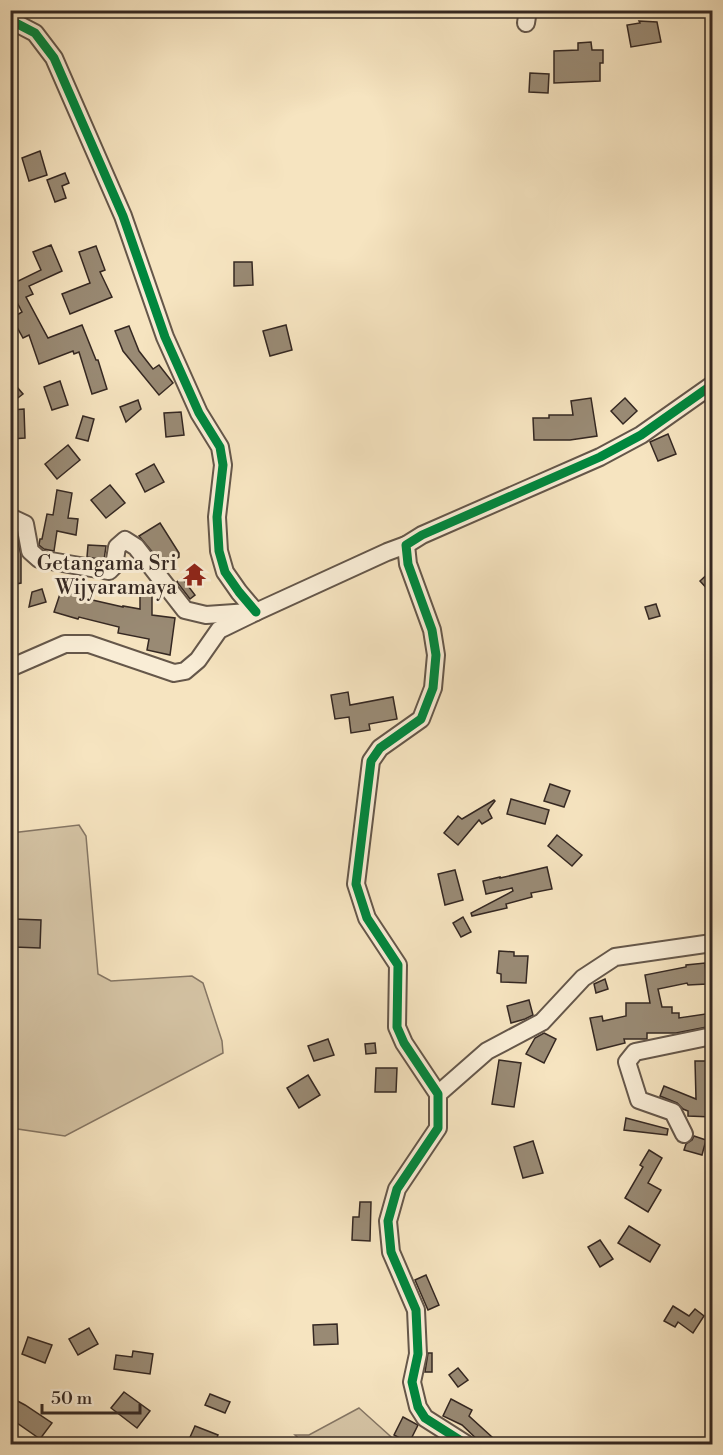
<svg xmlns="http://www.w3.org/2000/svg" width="723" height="1455" viewBox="0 0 723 1455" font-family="'Libre Bodoni',serif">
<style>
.green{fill:#d5c4a5;stroke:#857664;stroke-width:1.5}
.building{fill:#998a74;stroke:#352822;stroke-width:1.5}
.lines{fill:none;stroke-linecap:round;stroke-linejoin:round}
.minor-casing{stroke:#65574a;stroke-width:20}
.minor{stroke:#f9edd6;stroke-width:16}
.cycleway-casing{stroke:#f9edd6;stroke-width:13}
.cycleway{stroke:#00873e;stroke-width:9}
.labels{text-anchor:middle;stroke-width:6;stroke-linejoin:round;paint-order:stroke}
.poi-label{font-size:21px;fill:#352822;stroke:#f9edd6;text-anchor:end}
</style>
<rect width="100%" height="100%" fill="#f6e4c0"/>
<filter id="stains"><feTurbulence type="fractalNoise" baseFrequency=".00333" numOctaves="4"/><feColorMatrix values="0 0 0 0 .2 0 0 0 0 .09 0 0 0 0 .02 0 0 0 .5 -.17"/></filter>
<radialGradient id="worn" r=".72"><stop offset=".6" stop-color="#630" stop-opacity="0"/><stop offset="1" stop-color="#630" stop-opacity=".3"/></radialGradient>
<!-- green -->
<g class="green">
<polygon points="79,825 86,836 98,974 111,981 192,976 203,983 222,1041 223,1053 65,1136 11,1128 11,833"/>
<polygon points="359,1408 399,1444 305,1444 295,1435 309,1435"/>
</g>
<!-- building -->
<g class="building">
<polygon points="639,21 657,22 661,42 631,47 627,25 640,23"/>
<polygon points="591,42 592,50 603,50 603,63 600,63 600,81 554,83 554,51 578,50 578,43"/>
<polygon points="530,73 549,74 548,93 529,92"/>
<polygon points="40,151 47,175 29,181 22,158"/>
<polygon points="65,173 69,183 62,186 66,198 55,202 47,180"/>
<polygon points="51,245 62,271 29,286 33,294 26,297 48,338 82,325 96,360 98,360 107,389 92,394 79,352 74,354 73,351 39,364 29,335 23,338 12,318 22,312 10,289 10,285 41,270 33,252"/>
<polygon points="96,246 105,270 100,272 112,297 70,314 62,294 90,283 79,252"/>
<polygon points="234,262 252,262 253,285 234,286"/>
<polygon points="286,325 292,350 270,356 263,331"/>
<polygon points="129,326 139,351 153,369 159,365 173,383 159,395 123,351 115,331"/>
<polygon points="10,379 23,394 10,404"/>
<polygon points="60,381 68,405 52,410 44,387"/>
<polygon points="591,398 597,436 570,440 534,440 533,418 549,418 549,415 573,415 571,401"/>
<polygon points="625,398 637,411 623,424 611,411"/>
<polygon points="138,400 141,409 126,422 120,407"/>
<polygon points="24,409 25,438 11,439 11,410"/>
<polygon points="181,412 184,435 166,437 164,413"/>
<polygon points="83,416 94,419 88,441 76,438"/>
<polygon points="668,434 676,454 658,461 650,442"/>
<polygon points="68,445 80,460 57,479 45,464"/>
<polygon points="154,464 164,482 145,492 136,474"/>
<polygon points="110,485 125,503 106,518 91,500"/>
<polygon points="57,490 72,493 68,518 78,519 76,535 57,531 54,551 44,549 39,545 40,539 42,539 47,514 53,515"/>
<polygon points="160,523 179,553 179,557 164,566 139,536"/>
<polygon points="10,529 16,531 21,555 21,583 10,585"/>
<polygon points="88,545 106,546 104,560 87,557"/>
<polygon points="712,570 712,594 700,581"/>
<polygon points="182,578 195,595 190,599 177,582"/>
<polygon points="42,589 46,602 29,607 32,592"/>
<polygon points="61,591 88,599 123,607 123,606 140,609 140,595 152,595 152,615 175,618 170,655 147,650 149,639 118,633 119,627 79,617 78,619 54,612"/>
<polygon points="656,604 660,616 649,619 645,607"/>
<polygon points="348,692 350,705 393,697 397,719 369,724 370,730 351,733 349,717 335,719 331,695"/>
<polygon points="550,784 570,791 564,807 544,801"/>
<polygon points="511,799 549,810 545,824 507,814"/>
<polygon points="494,800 495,801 488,810 492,818 482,824 479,820 458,845 444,833 458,816 462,819"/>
<polygon points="557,835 582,855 572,866 548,846"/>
<polygon points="547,867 552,889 531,893 532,897 506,904 507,908 472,916 471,913 513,891 512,888 486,894 483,881 500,877 500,878"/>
<polygon points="455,870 463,900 445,905 438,874"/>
<polygon points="463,917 471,932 461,937 453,923"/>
<polygon points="15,919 41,920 40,948 14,947"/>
<polygon points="499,951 514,952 514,956 528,956 526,983 501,982 501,974 497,973"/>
<polygon points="705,963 707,984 688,985 687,983 658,989 662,1007 672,1007 672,1013 679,1013 679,1018 712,1013 712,1026 676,1033 647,1033 647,1039 624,1039 625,1043 597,1050 590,1018 602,1016 603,1021 626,1016 626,1003 650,1003 645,975 686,967 686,965"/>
<polygon points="605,979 608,989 596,993 594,984"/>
<polygon points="529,1000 533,1015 525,1019 511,1023 507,1006"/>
<polygon points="544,1033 556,1039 544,1063 526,1054 535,1038"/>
<polygon points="328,1039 334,1055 314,1061 308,1046"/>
<polygon points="375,1043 376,1053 366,1054 365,1044"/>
<polygon points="499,1060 521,1063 514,1107 492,1104"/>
<polygon points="695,1061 712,1061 712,1117 688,1116 688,1111 683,1109 677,1103 660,1096 664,1086 696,1099"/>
<polygon points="376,1068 397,1068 396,1092 375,1092"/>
<polygon points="308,1075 320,1095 299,1108 287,1088"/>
<polygon points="626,1118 668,1129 667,1135 624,1130"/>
<polygon points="694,1136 706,1140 702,1155 684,1150 686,1144 692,1140"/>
<polygon points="533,1141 543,1173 523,1178 514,1147"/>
<polygon points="649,1150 662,1158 648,1183 661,1190 648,1212 625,1198 643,1167 640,1165"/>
<polygon points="360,1202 371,1202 370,1241 352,1240 353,1217 359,1217"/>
<polygon points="629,1226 660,1245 650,1262 618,1243"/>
<polygon points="600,1240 613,1259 600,1267 588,1247"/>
<polygon points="426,1275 439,1305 428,1310 415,1280"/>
<polygon points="673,1306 689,1316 695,1309 704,1316 693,1333 678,1322 675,1327 664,1321"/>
<polygon points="337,1324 338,1344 314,1345 313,1325"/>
<polygon points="89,1328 98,1344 78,1355 69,1339"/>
<polygon points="28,1337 52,1345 45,1363 22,1354"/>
<polygon points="133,1351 153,1354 150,1374 114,1369 116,1355 132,1357"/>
<polygon points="428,1353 432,1353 432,1372 425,1372"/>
<polygon points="458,1368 468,1380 458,1387 449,1375"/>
<polygon points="124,1392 150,1411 137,1428 111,1408"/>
<polygon points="210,1394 230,1402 225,1413 205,1405"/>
<polygon points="10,1397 25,1405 52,1423 40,1439 10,1418"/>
<polygon points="451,1399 472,1410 469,1416 492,1437 485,1444 482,1444 462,1425 443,1416"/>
<polygon points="403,1417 418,1425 409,1443 394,1435"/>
<polygon points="195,1426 218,1435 214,1444 187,1444"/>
</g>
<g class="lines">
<defs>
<g id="minor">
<polyline points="10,20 35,33 54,58 123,216 165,337 199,413 220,447 223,465 217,517 219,551 225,572 239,592 256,612"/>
<polyline points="526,23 528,10"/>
<polyline points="10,517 25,524 30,551 39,559 109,571 114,566 117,547 125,540 136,547 185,610 206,615 249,612"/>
<polyline points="10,668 65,644 89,644 174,673 185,671 198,660 219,630 256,612 387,552 406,545"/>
<polyline points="438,1094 487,1051 542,1022 583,978 615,957 712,943"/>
<polyline points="684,1134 673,1112 639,1100 627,1062 635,1052 712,1036"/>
<polyline points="466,1444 425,1418 418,1407 412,1382 418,1354 416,1310 391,1252 388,1221 397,1189 438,1128 438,1094 404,1043 397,1027 398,965 367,918 356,884 371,761 380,748 421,719 433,688 436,655 432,630 408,564 406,545 422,535 600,457 641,435 712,385"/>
</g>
</defs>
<!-- minor casing -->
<use href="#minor" class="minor-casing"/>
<!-- minor -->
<use href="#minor" class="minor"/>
<defs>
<g id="cycleway">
<polyline points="10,20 35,33 54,58 123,216 165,337 199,413 220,447 223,465 217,517 219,551 225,572 239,592 256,612"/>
<polyline points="466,1444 425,1418 418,1407 412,1382 418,1354 416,1310 391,1252 388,1221 397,1189 438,1128 438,1094 404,1043 397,1027 398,965 367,918 356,884 371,761 380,748 421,719 433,688 436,655 432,630 408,564 406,545 422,535 600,457 641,435 712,385"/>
</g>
</defs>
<!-- cycleway casing -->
<use href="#cycleway" class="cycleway-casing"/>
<!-- cycleway -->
<use href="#cycleway" class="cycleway"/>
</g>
<!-- icons -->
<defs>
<symbol id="temple-bare" viewBox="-9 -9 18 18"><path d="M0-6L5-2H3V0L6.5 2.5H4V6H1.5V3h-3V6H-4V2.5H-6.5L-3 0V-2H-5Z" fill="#8f2418" stroke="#f9edd6" stroke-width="2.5" paint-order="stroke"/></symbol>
</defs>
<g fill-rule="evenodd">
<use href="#temple-bare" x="178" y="558" width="33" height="33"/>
</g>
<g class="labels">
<!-- poi labels -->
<g class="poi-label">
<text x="177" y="570">Getangama Sri<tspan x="177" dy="24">Wijyaramaya</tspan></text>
</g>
</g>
<!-- margin -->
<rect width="723" height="1455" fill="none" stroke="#f6e4c0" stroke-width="36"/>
<rect x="12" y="12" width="699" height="1431" fill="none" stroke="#352822" stroke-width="3"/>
<rect x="18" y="18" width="687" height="1419" fill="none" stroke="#352822" stroke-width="1.5"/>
<!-- scale -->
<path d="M42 1404v9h98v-9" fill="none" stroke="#352822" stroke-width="3"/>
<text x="51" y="1404" font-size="18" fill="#352822" stroke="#f9edd6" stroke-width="4.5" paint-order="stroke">50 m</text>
<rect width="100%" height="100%" filter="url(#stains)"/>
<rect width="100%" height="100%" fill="url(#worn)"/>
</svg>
